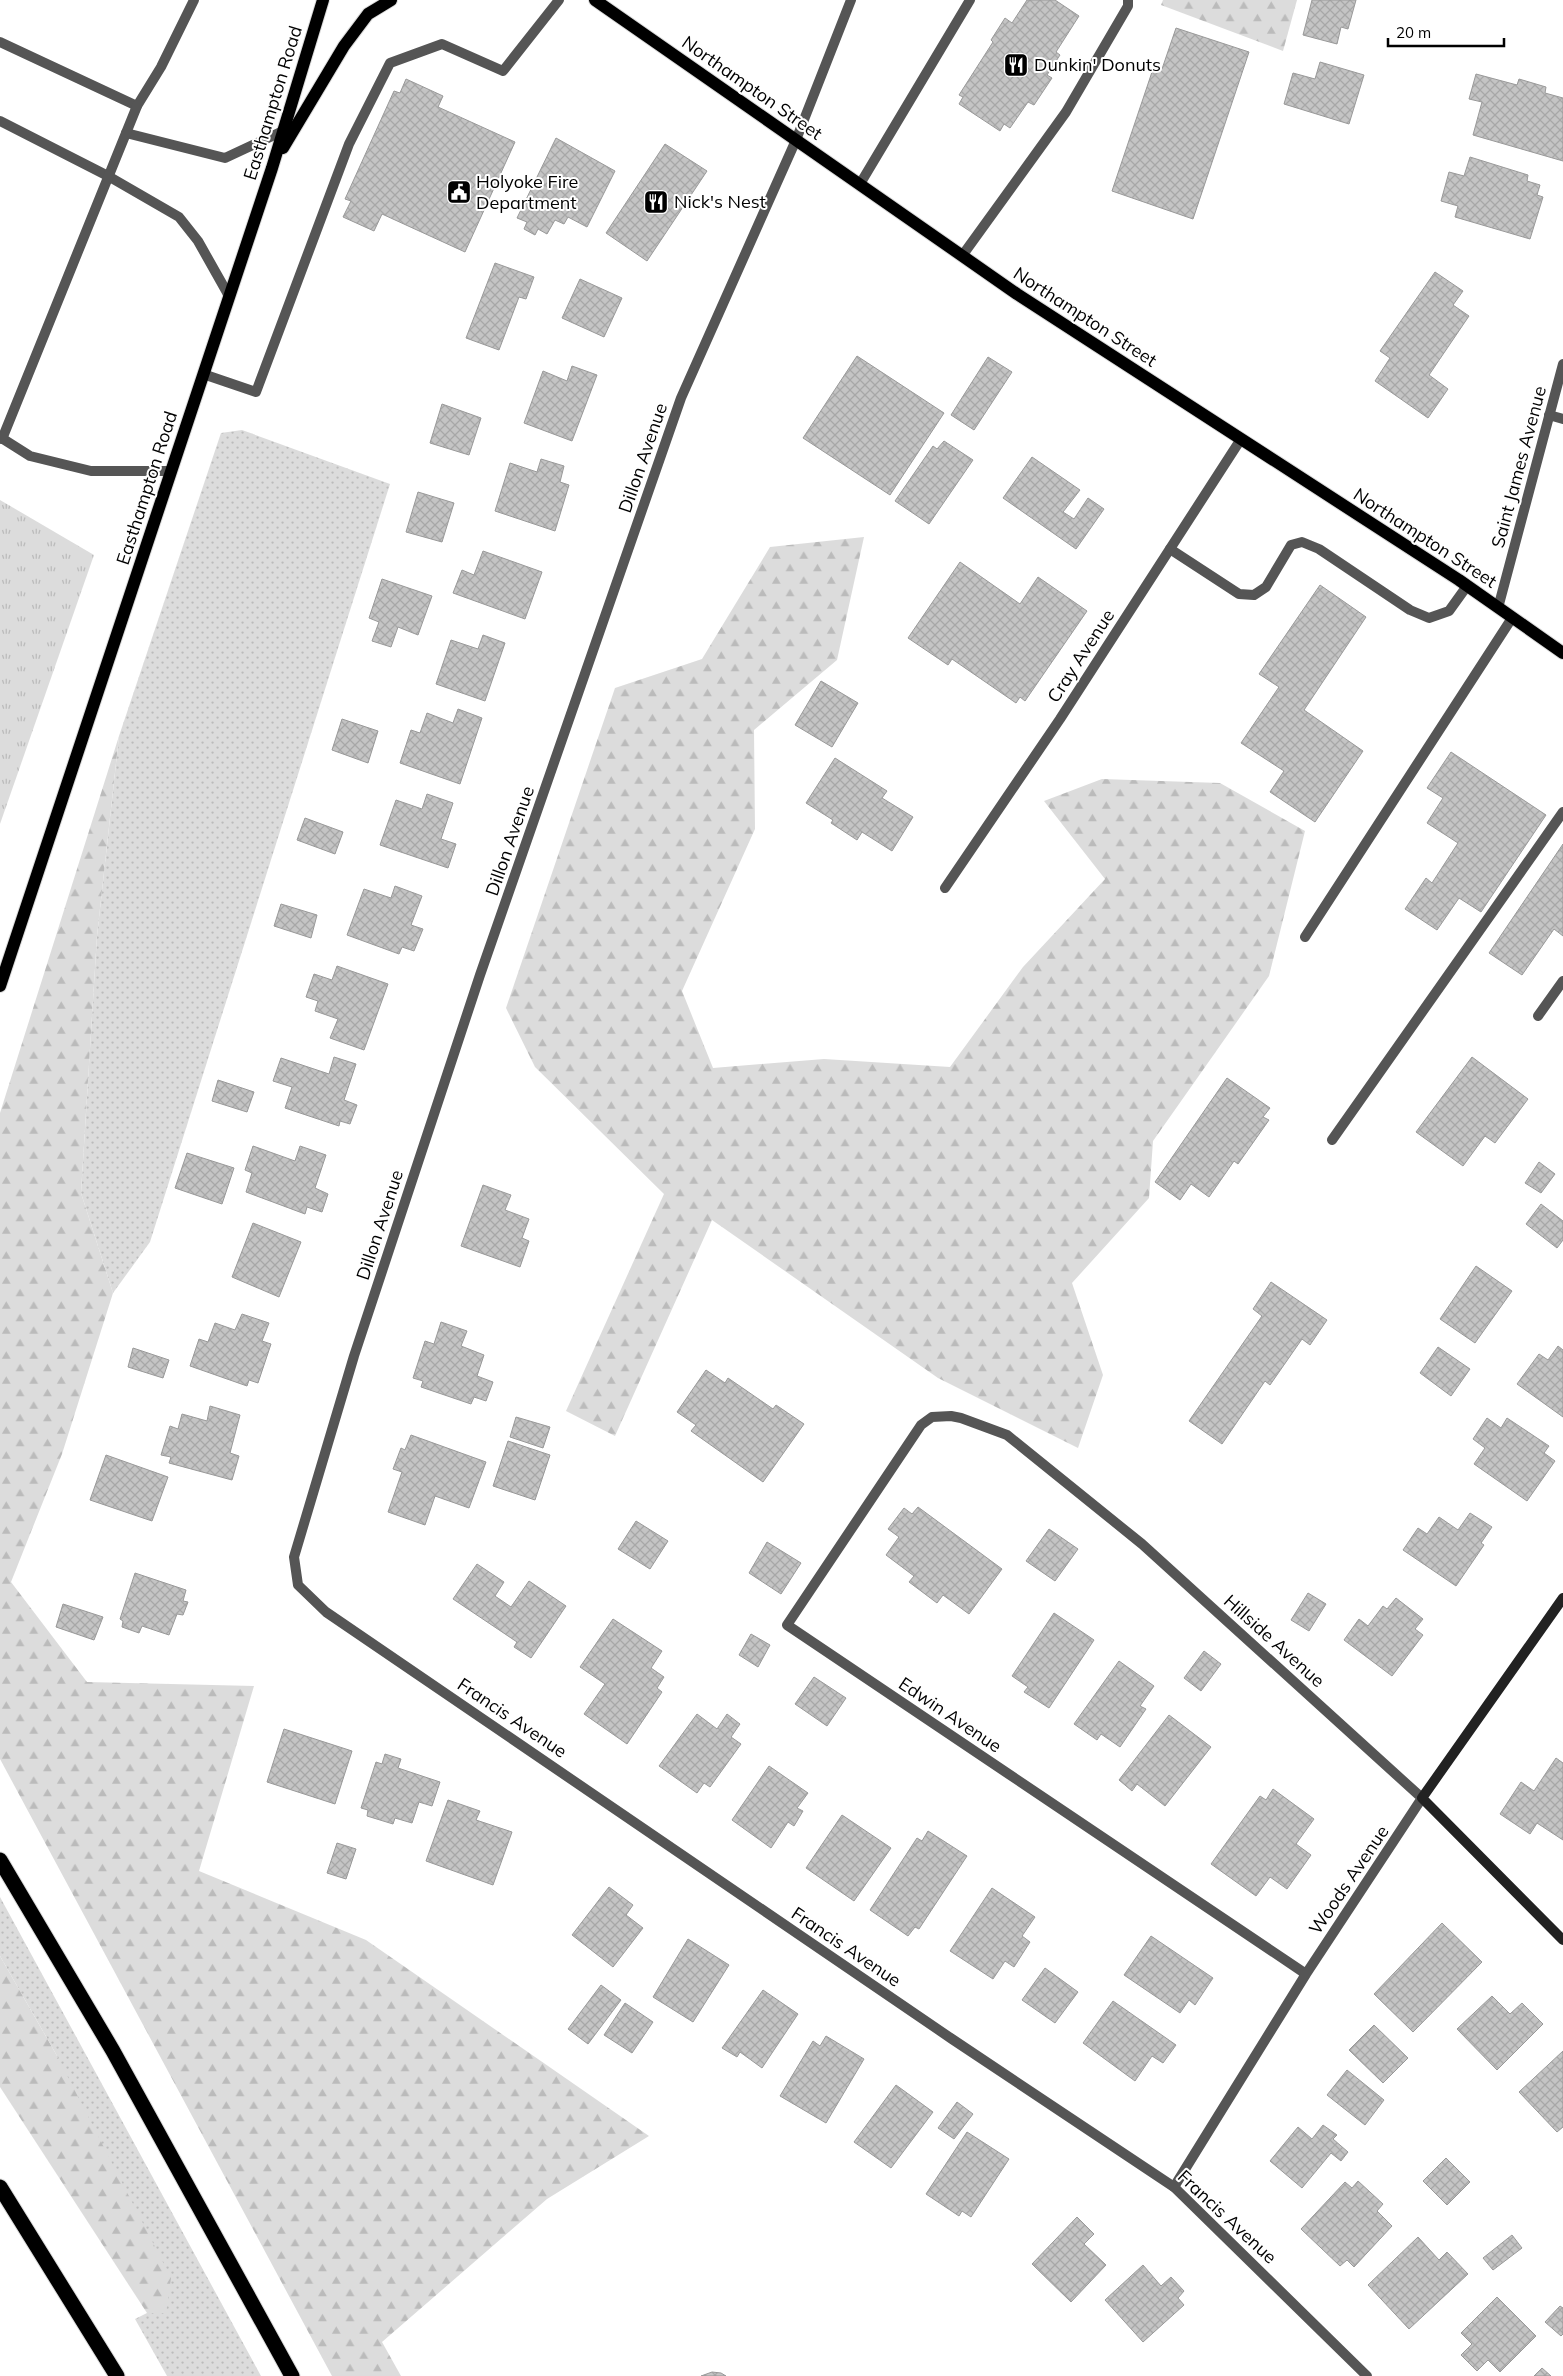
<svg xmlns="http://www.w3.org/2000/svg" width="1563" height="2376" viewBox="0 0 1563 2376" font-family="Mulish,sans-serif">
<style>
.grass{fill:url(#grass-dots)}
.forest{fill:url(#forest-firs)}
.park{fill:url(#park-tufts)}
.building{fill:url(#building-cross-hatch);stroke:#999}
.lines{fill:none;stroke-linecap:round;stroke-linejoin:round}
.primary-casing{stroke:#dbdbdb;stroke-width:14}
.highway-casing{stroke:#dbdbdb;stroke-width:17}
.lane{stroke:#555;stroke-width:10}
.street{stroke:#555;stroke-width:10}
.secondary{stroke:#222;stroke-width:10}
.primary{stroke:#000;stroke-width:12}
.highway{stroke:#000;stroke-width:15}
.labels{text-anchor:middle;stroke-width:4;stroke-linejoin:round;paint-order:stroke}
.poi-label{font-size:18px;fill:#000;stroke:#fff;text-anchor:start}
.street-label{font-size:18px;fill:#000;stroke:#fff}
</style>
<defs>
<pattern id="grass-dots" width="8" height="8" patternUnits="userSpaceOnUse" patternTransform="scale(1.25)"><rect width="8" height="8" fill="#dcdcdc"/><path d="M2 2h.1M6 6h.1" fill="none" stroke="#bbb" stroke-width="1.8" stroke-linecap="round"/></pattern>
<pattern id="forest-firs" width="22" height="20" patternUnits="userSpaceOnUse" patternTransform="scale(1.25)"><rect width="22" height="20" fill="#dcdcdc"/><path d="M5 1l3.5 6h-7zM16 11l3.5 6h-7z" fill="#bbb"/></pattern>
<pattern id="park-tufts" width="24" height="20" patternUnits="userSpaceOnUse" patternTransform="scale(1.25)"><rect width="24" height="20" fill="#dcdcdc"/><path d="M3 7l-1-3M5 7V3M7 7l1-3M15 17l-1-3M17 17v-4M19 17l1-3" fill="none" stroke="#bbb"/></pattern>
<pattern id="building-cross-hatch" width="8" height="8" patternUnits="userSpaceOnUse" patternTransform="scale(1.25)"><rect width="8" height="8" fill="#c4c4c4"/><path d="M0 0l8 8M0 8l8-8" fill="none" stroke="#a7a7a7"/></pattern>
</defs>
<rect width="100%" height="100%" fill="#fff"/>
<!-- grass -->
<g class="grass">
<polygon points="242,430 390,484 150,1242 113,1293 81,1193 97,936 119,736 221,433"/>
<polygon points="0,1897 261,2376 167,2376 135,2319 147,2313 166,2313 56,2054 0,1956"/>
</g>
<!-- forest -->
<g class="forest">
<polygon points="1163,0 1297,0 1283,51 1161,5"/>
<polygon points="864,537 837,660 754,730 755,829 682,991 713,1068 824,1059 950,1067 1023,967 1105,879 1044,801 1102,779 1220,783 1305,831 1269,976 1153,1141 1149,1198 1072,1283 1103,1375 1078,1448 938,1378 712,1220 615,1436 566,1411 664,1194 535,1067 506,1008 615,688 702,659 770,547"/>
<polygon points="119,736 97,936 81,1193 113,1293 62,1454 11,1582 87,1682 254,1686 199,1871 366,1940 649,2136 547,2199 382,2342 401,2376 332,2376 0,1759 0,1113"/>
<polygon points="0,1956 56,2054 171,2278 166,2313 147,2313 0,2087"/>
</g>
<!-- park -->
<polygon class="park" points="0,500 94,555 0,824"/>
<!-- building -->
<g class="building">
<polygon points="1027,0 1055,0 1079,16 1056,52 1060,55 1047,75 1052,78 1034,105 1028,102 1010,128 1004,124 1000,131 959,104 963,97 959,95 993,42 991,40 1005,18 1012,23"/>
<polygon points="1312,0 1356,0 1348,29 1341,27 1337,44 1303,35"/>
<polygon points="1176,28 1249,52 1193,219 1112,191 1154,66 1162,69"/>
<polygon points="1320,62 1364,75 1349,124 1284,104 1293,73 1315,79"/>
<polygon points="1476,74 1517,85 1519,79 1546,87 1545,93 1563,98 1563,161 1473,135 1482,102 1469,99"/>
<polygon points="406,79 443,96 438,107 515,142 465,252 382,214 374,231 343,217 351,201 345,199 394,91 400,93"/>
<polygon points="556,138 615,171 587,227 568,217 564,224 555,220 547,234 538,229 535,235 524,229 527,222 517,218"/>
<polygon points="665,144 707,171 647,261 606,233"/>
<polygon points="1470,157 1528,175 1527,181 1540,185 1537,195 1543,197 1530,239 1455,217 1458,206 1441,201 1449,172 1464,176"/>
<polygon points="495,263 534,277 526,299 519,297 499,350 466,338"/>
<polygon points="1435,272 1463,291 1453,305 1469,316 1429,375 1448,389 1428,418 1375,381 1390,358 1380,351"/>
<polygon points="580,279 622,298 604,337 562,318"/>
<polygon points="857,356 944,413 890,495 803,438"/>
<polygon points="988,357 1012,372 974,430 951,415"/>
<polygon points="572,366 597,375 572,441 524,423 543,371 567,381"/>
<polygon points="442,404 481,418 469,455 430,443"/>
<polygon points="944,441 973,460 929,524 895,501 933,446 937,449"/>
<polygon points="1032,457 1080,490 1063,512 1074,519 1088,498 1104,509 1076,549 1003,498"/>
<polygon points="541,459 564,466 560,482 569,485 555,531 495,511 510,463 537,472"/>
<polygon points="418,492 454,503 442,542 406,532"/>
<polygon points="483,551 542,572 525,619 453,593 462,570 474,575"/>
<polygon points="960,562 1020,604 1038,577 1087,611 1025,701 1020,697 1016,703 952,659 948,665 908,638"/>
<polygon points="382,579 432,596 418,635 398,627 391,647 372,641 379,622 369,618"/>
<polygon points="1320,585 1366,617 1304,710 1363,751 1315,822 1270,792 1284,771 1241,743 1279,687 1259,674"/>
<polygon points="483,635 505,643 485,701 436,684 451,640 478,649"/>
<polygon points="821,681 858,703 832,747 795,725"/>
<polygon points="458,709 482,718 460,784 400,763 411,730 420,733 427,713 453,723"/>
<polygon points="342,719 378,731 368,763 332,750"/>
<polygon points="1451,752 1546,815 1481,912 1459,898 1437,930 1405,909 1426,878 1432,883 1458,843 1427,823 1443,798 1427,788"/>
<polygon points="835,758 887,791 882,798 913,817 892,851 862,832 857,840 831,823 833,820 806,803"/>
<polygon points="427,794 453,803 441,839 456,844 448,868 380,845 396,800 422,809"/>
<polygon points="305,818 343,832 335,854 297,840"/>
<polygon points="1563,844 1563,936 1554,929 1522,975 1489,953"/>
<polygon points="395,886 422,896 411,925 423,929 414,951 402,947 399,954 347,935 364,889 391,898"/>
<polygon points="281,904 317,915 311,938 274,926"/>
<polygon points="337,966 388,984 364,1050 330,1038 338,1019 315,1011 318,1001 306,997 314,974 332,980"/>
<polygon points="334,1057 356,1064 344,1100 357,1105 350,1124 340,1121 339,1126 285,1108 292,1087 273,1081 281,1058 329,1074"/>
<polygon points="1472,1057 1528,1099 1495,1143 1485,1136 1463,1166 1416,1132"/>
<polygon points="1227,1078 1270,1108 1263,1117 1269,1120 1238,1164 1234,1161 1209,1197 1191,1184 1180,1200 1155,1182"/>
<polygon points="218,1080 254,1092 247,1112 212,1101"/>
<polygon points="253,1146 295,1161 300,1146 326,1155 315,1188 328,1194 322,1212 307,1207 305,1214 246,1192 252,1173 245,1170"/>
<polygon points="187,1153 234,1168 222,1204 175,1188"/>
<polygon points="1539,1162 1555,1174 1541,1193 1525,1183"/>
<polygon points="483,1185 511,1195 505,1210 529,1219 522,1238 529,1241 520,1267 461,1246"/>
<polygon points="1541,1204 1563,1221 1563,1240 1557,1248 1526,1224"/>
<polygon points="253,1223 301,1242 279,1297 232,1277"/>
<polygon points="1476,1266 1512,1291 1475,1343 1440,1319"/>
<polygon points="1271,1282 1327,1320 1310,1345 1302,1339 1270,1385 1265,1381 1222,1444 1189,1421 1262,1316 1253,1309"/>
<polygon points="242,1314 269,1323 262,1341 271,1344 258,1383 249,1380 247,1386 190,1366 199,1339 208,1342 215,1323 235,1330"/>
<polygon points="441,1322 467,1331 461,1346 484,1355 477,1376 493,1382 486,1401 474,1397 471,1404 421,1387 423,1381 413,1378 425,1341 434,1344"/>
<polygon points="1558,1346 1563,1350 1563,1417 1517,1384 1539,1354 1548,1360"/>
<polygon points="1438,1347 1470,1369 1451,1396 1420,1373"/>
<polygon points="133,1348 169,1360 163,1378 128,1367"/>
<polygon points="706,1370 725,1383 728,1378 773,1409 776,1405 804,1424 763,1482 691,1431 696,1425 677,1412"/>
<polygon points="210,1406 240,1415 230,1453 239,1456 232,1480 169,1463 171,1457 161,1455 170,1426 178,1429 182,1414 207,1421"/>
<polygon points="516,1417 550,1427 543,1448 510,1437"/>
<polygon points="1487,1418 1501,1428 1507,1418 1549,1446 1544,1453 1555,1461 1527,1501 1474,1464 1485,1448 1473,1439"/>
<polygon points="411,1435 486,1462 469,1508 435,1496 425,1525 388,1512 402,1472 393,1469 401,1448 405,1450"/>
<polygon points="508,1441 550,1455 535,1500 493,1486"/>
<polygon points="106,1455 168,1477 152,1521 90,1500"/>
<polygon points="918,1507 1002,1569 969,1614 943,1595 937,1603 909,1582 914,1576 886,1555 899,1537 888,1529 904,1508 912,1514"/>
<polygon points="1470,1513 1492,1527 1481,1543 1484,1545 1456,1586 1403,1550 1418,1528 1427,1534 1439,1517 1458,1530"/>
<polygon points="636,1521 668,1541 650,1569 618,1549"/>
<polygon points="1049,1529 1078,1549 1055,1581 1026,1561"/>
<polygon points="767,1542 801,1563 781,1594 749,1573"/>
<polygon points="477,1564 504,1582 495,1596 511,1607 529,1581 566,1606 531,1658 514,1647 517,1642 453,1599"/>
<polygon points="135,1573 186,1590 183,1601 188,1602 183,1615 177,1614 169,1635 142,1626 139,1633 122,1627 123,1621 120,1619"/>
<polygon points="1308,1593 1326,1604 1309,1631 1291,1620"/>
<polygon points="1396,1598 1423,1619 1415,1629 1423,1635 1392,1676 1344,1640 1359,1619 1368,1626 1383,1606 1387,1609"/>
<polygon points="63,1604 103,1617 94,1640 56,1627"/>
<polygon points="1054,1613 1094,1640 1049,1708 1024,1692 1028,1687 1012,1676"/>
<polygon points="613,1619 662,1651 651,1668 664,1677 657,1688 662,1692 627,1744 584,1714 605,1684 580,1667"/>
<polygon points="751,1634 770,1645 758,1667 739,1655"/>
<polygon points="1204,1651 1221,1664 1201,1691 1184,1678"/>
<polygon points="1119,1661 1154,1686 1140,1706 1146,1709 1120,1747 1101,1734 1097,1740 1074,1724"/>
<polygon points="814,1677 846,1698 827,1726 795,1704"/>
<polygon points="697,1714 717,1729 727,1714 740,1724 731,1737 741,1744 710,1787 704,1783 697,1793 659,1766"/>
<polygon points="1169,1715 1211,1747 1165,1806 1137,1784 1132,1791 1119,1780"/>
<polygon points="284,1729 352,1751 335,1804 267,1782"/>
<polygon points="385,1754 401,1759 398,1768 440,1782 432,1806 419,1802 412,1823 395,1818 393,1824 367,1816 368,1810 361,1808 376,1762 382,1764"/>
<polygon points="1556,1758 1563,1763 1563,1840 1537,1823 1530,1834 1500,1814 1521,1782 1534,1791"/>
<polygon points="769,1766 808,1793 797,1808 803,1811 794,1826 788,1822 771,1848 732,1820"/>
<polygon points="1273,1789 1314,1819 1296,1844 1311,1855 1287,1889 1270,1877 1256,1896 1211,1864 1260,1796 1266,1800"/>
<polygon points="448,1800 480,1811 476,1820 512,1832 493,1885 426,1861"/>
<polygon points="842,1815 891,1848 854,1901 806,1868"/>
<polygon points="928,1831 967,1856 919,1929 915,1927 908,1936 870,1910 917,1838 922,1841"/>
<polygon points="337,1843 356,1849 346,1879 327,1873"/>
<polygon points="609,1887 633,1905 626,1915 643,1928 613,1967 572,1935"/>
<polygon points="992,1888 1035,1917 1022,1936 1030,1942 1014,1967 1005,1961 993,1979 950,1951"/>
<polygon points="1442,1923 1482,1962 1413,2032 1374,1994"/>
<polygon points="1151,1936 1213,1978 1195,2005 1189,2000 1180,2013 1124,1975"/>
<polygon points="688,1939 729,1965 693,2022 653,1997"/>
<polygon points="1045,1968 1078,1992 1055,2023 1022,2000"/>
<polygon points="601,1985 621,2000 588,2044 568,2029"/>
<polygon points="763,1990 798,2014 762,2068 740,2052 737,2057 722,2048"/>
<polygon points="1492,1996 1510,2014 1522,2003 1543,2024 1497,2070 1457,2029"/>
<polygon points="1113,2001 1176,2045 1163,2063 1152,2056 1135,2081 1083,2043"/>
<polygon points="625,2003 653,2022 632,2053 604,2035"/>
<polygon points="1374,2025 1408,2058 1383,2083 1349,2050"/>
<polygon points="826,2036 864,2059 826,2123 780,2096 813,2041 820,2046"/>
<polygon points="1563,2051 1563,2127 1557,2132 1519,2092"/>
<polygon points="1347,2070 1384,2100 1365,2125 1327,2095"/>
<polygon points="896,2085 933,2112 891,2168 854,2142"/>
<polygon points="957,2102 973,2114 954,2139 938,2128"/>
<polygon points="1323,2125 1337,2135 1333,2139 1348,2152 1341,2161 1331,2153 1302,2188 1270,2161 1298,2127 1312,2139"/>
<polygon points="967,2132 1009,2159 971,2217 962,2211 959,2216 926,2194"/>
<polygon points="1446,2158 1470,2182 1447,2205 1423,2181"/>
<polygon points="1358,2181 1383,2204 1377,2211 1392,2226 1354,2267 1347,2260 1340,2266 1301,2229 1345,2182 1352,2188"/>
<polygon points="1077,2217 1094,2234 1084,2244 1106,2265 1071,2302 1032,2264"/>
<polygon points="1512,2235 1522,2248 1493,2270 1483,2258"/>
<polygon points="1418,2237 1439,2260 1447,2252 1468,2274 1409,2329 1368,2285"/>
<polygon points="1143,2265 1161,2286 1171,2277 1184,2291 1178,2298 1184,2305 1143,2342 1105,2300"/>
<polygon points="1497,2297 1536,2336 1500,2372 1488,2360 1477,2371 1461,2355 1472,2344 1461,2333"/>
<polygon points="1560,2306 1563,2308 1563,2334 1561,2336 1545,2322"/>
<polygon points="1542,2368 1551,2376 1534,2376"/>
<polygon points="712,2372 721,2373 726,2376 701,2376"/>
</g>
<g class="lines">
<defs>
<g id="primary">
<polyline points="595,0 1017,294 1459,580 1563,653"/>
<polyline points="283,148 344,46 368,14 391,0"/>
<polyline points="0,986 272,168 323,0"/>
</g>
<g id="highway">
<polyline points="0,1860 113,2051 292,2376"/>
<polyline points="0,2187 117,2376"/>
</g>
</defs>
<!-- primary casing -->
<use href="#primary" class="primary-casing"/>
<!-- highway casing -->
<use href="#highway" class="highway-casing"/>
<!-- lane -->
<g class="lane">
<polyline points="0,42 137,106"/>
<polyline points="0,121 108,176 179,217 198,241 229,296"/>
<polyline points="126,133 225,158 283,131"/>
<polyline points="860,184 970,0"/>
<polyline points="962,256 1066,112 1128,6 1128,0"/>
<polyline points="203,374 256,392 349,144 390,63 442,44 503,71 559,0"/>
<polyline points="1549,415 1563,419"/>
<polyline points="0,437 30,456 91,471 171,471"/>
<polyline points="2,439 137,106 161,67 194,0"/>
<polyline points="1170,549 1239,594 1254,595 1266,587 1291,545 1302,542 1319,549 1410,610 1429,618 1449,611 1467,586"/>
<polyline points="1305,937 1512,618"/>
<polyline points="1538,1016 1563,981"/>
<polyline points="1332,1140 1563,812"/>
</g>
<!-- street -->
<g class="street">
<polyline points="851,0 796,140 681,398 480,975 354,1356 294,1557 298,1585 326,1612 952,2039 1174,2187 1367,2376"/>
<polyline points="1498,608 1563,364"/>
<polyline points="945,888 1060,719 1241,439"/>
<polyline points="1174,2187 1306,1974 1422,1798 1142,1544 1007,1435 961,1418 951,1416 932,1417 921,1425 787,1625 1306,1974"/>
</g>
<!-- secondary -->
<polyline class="secondary" points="1563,1598 1422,1798 1563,1940"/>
<!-- primary -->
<use href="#primary" class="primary"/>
<!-- highway -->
<use href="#highway" class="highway"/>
</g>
<!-- icons -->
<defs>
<symbol id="restaurant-square" viewBox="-11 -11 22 22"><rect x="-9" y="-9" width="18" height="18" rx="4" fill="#000" stroke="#fff"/><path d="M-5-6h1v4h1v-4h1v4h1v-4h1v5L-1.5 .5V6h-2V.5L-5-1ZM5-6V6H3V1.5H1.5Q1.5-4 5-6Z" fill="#fff"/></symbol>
<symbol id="civic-square" viewBox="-11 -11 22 22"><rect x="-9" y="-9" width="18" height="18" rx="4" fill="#000" stroke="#fff"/><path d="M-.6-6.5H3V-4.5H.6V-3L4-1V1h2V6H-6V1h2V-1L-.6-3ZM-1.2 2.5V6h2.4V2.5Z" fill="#fff"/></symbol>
</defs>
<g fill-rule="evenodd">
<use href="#restaurant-square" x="1002" y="51" width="28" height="28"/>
<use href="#civic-square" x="445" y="178" width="28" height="28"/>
<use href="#restaurant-square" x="642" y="188" width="28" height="28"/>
</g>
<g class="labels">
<!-- poi labels -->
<g class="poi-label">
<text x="1034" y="71">Dunkin' Donuts</text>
<text x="476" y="188">Holyoke Fire<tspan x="476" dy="21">Department</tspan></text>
<text x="674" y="208">Nick's Nest</text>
</g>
<!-- street labels -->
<g class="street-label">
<text transform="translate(752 88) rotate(35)" y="6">Northampton Street</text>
<text transform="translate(273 103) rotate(-73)" y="6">Easthampton Road</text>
<text transform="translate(1085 317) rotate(33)" y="6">Northampton Street</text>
<text transform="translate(643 458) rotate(-71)" y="6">Dillon Avenue</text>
<text transform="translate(1519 467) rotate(-75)" y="6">Saint James Avenue</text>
<text transform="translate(147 488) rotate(-72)" y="6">Easthampton Road</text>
<text transform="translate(1425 538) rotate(33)" y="6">Northampton Street</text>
<text transform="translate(1081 656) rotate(-57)" y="6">Cray Avenue</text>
<text transform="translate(510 841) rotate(-71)" y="6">Dillon Avenue</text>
<text transform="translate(380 1225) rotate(-72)" y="6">Dillon Avenue</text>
<text transform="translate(1274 1641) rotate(42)" y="6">Hillside Avenue</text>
<text transform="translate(950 1715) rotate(34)" y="6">Edwin Avenue</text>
<text transform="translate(512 1718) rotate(34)" y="6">Francis Avenue</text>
<text transform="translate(1349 1880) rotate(-56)" y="6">Woods Avenue</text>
<text transform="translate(846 1947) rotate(34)" y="6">Francis Avenue</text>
<text transform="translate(1227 2217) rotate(43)" y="6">Francis Avenue</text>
</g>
</g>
<!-- scale -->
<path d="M1388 38v8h116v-8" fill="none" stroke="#000000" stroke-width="2.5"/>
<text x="1396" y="38" font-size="15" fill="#000000" stroke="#ffffff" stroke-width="4" paint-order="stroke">20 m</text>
</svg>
